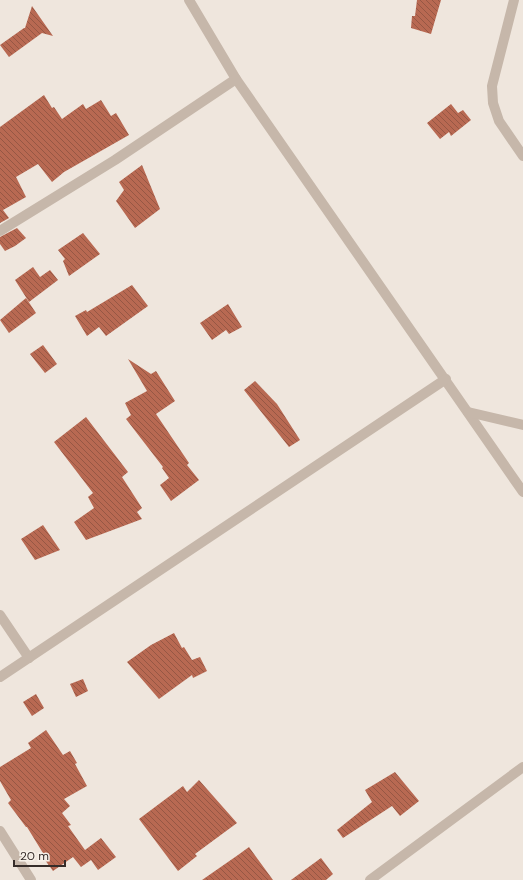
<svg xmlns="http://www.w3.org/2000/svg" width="523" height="880" viewBox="0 0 523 880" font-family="'DM Sans',sans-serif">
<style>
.building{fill:url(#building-back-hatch)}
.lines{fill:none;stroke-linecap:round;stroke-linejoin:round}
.minor{stroke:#c6b7aa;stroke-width:10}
</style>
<defs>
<pattern id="building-back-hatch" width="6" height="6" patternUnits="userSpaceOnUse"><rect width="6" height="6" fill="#b86952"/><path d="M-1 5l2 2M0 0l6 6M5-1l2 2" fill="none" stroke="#965744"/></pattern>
</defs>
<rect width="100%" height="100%" fill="#efe6dd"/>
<!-- building -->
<g class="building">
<polygon points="417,0 441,0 431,34 411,28 412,16 415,16"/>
<polygon points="32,6 53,36 42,33 9,57 0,45 24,28 25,28"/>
<polygon points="44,95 52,108 54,107 62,119 83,104 86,109 101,100 111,116 116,113 129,135 64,172 52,182 38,164 16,177 26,197 3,210 9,218 0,223 0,127"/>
<polygon points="451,104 458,113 463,110 471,120 451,136 449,132 440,139 427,123"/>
<polygon points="142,165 160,209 135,228 116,201 124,190 119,182"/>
<polygon points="17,228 26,238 15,246 5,251 0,244 0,237"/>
<polygon points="83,233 100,254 69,276 63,261 65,259 58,250"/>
<polygon points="33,267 40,277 50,270 58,280 29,302 15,280"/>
<polygon points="132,285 148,306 106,336 99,327 87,336 75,316 86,310 87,312"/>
<polygon points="26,298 36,313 9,333 0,320"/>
<polygon points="228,304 242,327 229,334 226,330 212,340 200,323"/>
<polygon points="43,345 57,364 45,373 30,354"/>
<polygon points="128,359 151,374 156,371 175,401 156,414 189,463 187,465 199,480 171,501 160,485 169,478 162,468 163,467 126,419 131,415 125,403 147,391"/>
<polygon points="255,381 277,404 300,440 289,447 244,390"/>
<polygon points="86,417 128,472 122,477 142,508 137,512 142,519 86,540 74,522 94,508 88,497 93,493 54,442"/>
<polygon points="43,525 60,550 35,560 21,539"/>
<polygon points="174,633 182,648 184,647 192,660 200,657 207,671 193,678 192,675 159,699 127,662 151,645"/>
<polygon points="83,679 88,691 76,697 70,684"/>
<polygon points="36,694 44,708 32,716 23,702"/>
<polygon points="46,730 63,755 70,751 77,763 75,764 87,786 64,799 70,806 62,813 71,825 68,826 85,850 101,838 116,857 98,870 91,860 81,867 73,857 53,871 45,860 46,858 27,827 26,827 8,803 11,800 0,781 0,767 31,748 28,743"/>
<polygon points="395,772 419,801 400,816 392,806 343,838 337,830 372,802 365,790"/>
<polygon points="199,780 237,823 195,854 197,856 178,871 139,819 183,786 187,792"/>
<polygon points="249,847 273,880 202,880 238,855"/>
<polygon points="321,858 333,874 326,880 291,880"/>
</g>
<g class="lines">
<!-- minor -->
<g class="minor">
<polyline points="189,0 236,79 523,492"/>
<polyline points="514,0 492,86 493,103 499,121 523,156"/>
<polyline points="0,231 115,160 236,79"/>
<polyline points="468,412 523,425"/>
<polyline points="0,615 29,658"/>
<polyline points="0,677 446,379"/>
<polyline points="0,831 31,880"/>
<polyline points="370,880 523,767"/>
</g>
</g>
<!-- scale -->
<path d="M14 860v6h51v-6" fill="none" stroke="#352c29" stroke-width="2"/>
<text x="20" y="860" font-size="12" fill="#352c29" stroke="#f7f1e9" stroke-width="3" paint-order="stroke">20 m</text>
</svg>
